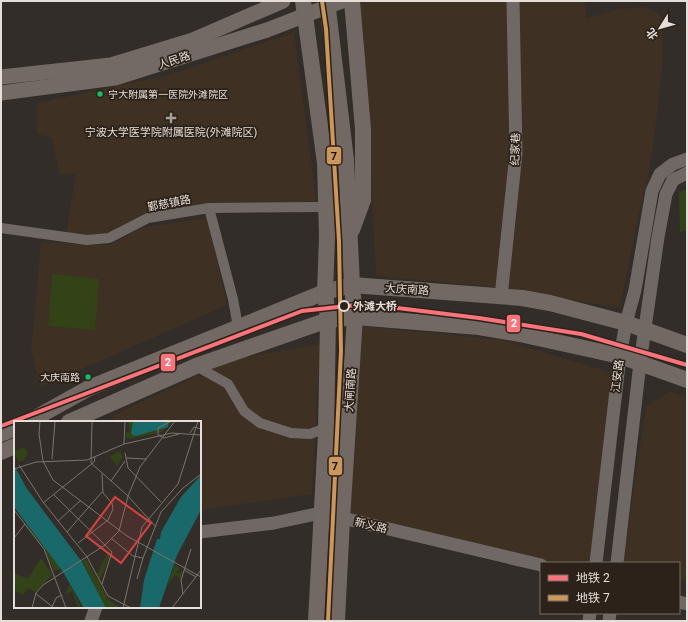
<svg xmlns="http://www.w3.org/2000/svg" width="688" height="622" viewBox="0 0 688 622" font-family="Roboto,'Noto Sans SC',sans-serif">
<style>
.built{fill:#3e3023}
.green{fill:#334217}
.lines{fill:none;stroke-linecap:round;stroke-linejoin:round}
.minor{stroke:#6f6864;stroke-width:10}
.tertiary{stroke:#6f6864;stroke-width:13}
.secondary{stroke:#736965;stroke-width:15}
.primary{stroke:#726864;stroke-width:16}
.primary-bridge{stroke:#726864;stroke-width:16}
.metro-1-casing{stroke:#2d2219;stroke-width:7}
.metro-2-casing{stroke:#2d2219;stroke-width:7}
.metro-1{stroke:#fb747c;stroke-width:4}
.metro-2{stroke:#cc975c;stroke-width:4}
.bus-dot{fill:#1ab867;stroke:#2d2219;stroke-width:1.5}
.poi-dot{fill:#a6a09a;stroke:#2d2219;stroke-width:1.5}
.stop-dot{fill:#2d2219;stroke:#e5ded8;stroke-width:2}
.labels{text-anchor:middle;stroke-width:3.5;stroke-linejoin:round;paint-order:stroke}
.bus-label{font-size:10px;fill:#e5ded8;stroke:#2d2219;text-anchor:start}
.street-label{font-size:11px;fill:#e5ded8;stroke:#2d2219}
.poi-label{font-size:11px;fill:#e5ded8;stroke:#2d2219}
.stop-label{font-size:11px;font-weight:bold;fill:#e5ded8;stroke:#2d2219;text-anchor:start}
.inset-river{fill:none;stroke:#19686a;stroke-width:2}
.inset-road{fill:none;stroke:#7a746e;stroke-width:1}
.view{fill:#d84342;fill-opacity:0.15;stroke:#d84342;stroke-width:2}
.inset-edge{fill:none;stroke:#e5ded8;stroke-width:2}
.line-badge{stroke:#2d2219;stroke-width:1.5}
.badge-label{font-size:11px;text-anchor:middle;font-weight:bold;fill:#fff}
.pale-badge-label{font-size:11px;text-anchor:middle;font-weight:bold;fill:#111}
</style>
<rect width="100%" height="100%" fill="#322d28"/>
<!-- built -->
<g class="built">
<polygon points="362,1 584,1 587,18 619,9 644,7 654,11 662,18 663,61 654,140 648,177 639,214 620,308 494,287 376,276 369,142 357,3"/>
<polygon points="294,32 317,204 146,216 109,236 66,234 76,173 59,175 52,138 37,134 37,103 169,75"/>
<polygon points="207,218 227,305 41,387 31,352 41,242 110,245 140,228"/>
<polygon points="363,326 502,340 613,373 591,563 552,563 346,515"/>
<polygon points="320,344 312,494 200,510 200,422 114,422 112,416 230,360"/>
<polygon points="670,391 687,397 687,578 679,581 679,563 626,563 623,559 646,407"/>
</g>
<!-- green -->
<g class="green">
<polygon points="687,189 687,230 680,232 679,192"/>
<polygon points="52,274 99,279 95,330 48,326"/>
</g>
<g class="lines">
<!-- minor -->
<g class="minor">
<polyline points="209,208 233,299 238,327"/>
<polyline points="1,228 87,240 109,238 148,218 209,208 323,207"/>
<polyline points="196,366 228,384 244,411 260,423 291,433 310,434 326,428"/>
</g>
<!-- tertiary -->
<g class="tertiary">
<polyline points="501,297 516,153 513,1"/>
<polyline points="200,532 274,523 321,513 541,565"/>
<polyline points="596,563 620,356 626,323 635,290 652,191 660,174 673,164 687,159"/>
<polyline points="617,563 640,363 658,237 666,194 673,180 687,173"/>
<polyline points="679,602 687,604"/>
<polyline points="91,621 96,607"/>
<polyline points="589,621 590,613"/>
<polyline points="609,621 610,613"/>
</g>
<!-- secondary -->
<g class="secondary">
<polyline points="1,77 111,65 193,40 283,1"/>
<polyline points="1,93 115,78 267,30 342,1"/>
</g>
<!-- primary -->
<g class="primary">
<polyline points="352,230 363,200 363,129 352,1"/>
<polyline points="28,422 89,388 325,292 352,285 522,298 550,303 626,323 687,345"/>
<polyline points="69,422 196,366 328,320 355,317 479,327 520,334 620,356 687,380"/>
<polyline points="1,434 15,428"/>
<polyline points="1,452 15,446"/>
<polyline points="316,621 326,434 328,320 325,292 327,237 325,163"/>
<polyline points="337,621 342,519 355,317 352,285 346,160"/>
</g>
<!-- primary-bridge -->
<g class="primary-bridge">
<polyline points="303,1 325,163"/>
<polyline points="327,1 346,160"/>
</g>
<defs>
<polyline id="metro-1" points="1,426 302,311 365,304 479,318 581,334 687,365"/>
<polyline id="metro-2" points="322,1 326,29 339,241 341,351 328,621"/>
</defs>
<!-- metro-1 casing -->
<use href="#metro-1" class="metro-1-casing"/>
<!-- metro-2 casing -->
<use href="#metro-2" class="metro-2-casing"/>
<!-- metro-1 -->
<use href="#metro-1" class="metro-1"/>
<!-- metro-2 -->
<use href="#metro-2" class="metro-2"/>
</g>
<!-- markers -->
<g class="bus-dot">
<circle cx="100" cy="94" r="3.5"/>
<circle cx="88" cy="377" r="3.5"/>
</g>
<path class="poi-dot" d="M169 112h4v4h4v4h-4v4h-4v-4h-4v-4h4z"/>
<circle class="stop-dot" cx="344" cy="306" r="5"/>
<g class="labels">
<!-- bus labels -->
<g class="bus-label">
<text x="108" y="98">宁大附属第一医院外滩院区</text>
<text x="80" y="381" text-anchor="end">大庆南路</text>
</g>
<!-- street labels -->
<g class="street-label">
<text transform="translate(174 60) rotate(-18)" y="4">人民路</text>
<text transform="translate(515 149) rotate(-88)" y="4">纪家巷</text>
<text transform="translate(169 203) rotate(-11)" y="4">鄞慈镇路</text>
<text transform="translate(407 289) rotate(4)" y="4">大庆南路</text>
<text transform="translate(617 376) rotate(-83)" y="4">江安路</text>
<text transform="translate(350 390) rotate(-86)" y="4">大闸南路</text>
<text transform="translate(371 525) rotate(13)" y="4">新义路</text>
</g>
<!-- poi labels -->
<g class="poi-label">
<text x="171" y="136">宁波大学医学院附属医院(外滩院区)</text>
</g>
<!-- stop labels -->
<g class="stop-label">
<text x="353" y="310">外滩大桥</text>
</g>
</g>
<!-- overview -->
<g transform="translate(14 421)">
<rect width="187" height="187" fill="#322d28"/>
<path d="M 114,0 L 159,0 L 148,11 L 115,18 L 112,16 L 112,11 L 116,11 ZM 10,27 L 14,32 L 9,40 L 4,41 L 0,30 ZM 105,30 L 109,35 L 103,45 L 96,36 ZM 1,88 L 29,124 L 47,148 L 40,150 L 30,129 ZM 94,131 L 97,133 L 93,142 L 91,142 L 93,143 L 86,159 L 83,153 ZM 27,137 L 38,154 L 21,171 L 14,167 L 9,174 L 0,169 L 0,152 L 14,158 ZM 72,138 L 94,178 L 106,187 L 92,187 L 68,140 ZM 160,144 L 166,147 L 162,151 L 164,153 L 169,149 L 167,158 L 161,154 L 153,166 ZM 56,163 L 67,186 L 69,187 L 64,187 L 58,170 L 51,173 Z" fill="#334217"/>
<path d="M 119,0 L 155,0 L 154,6 L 121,15 L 117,13 ZM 0,44 L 13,68 L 68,141 L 92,187 L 70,187 L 49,151 L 0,86 ZM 187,54 L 187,89 L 163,134 L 145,187 L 126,187 L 130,159 L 143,118 L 146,118 L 147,111 L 167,76 Z" fill="#19686a"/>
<path class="inset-river" d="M 0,52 L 64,140M 0,82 L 50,149M 65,143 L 88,187M 52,151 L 71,187M 129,187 L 136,165 L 135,148 L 138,143 L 146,140 L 151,141 L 154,149 L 142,187"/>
<path class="inset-road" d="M 26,0 L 25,13 L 29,40 L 39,59 L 113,115 L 187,156M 55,0 L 87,0M 157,0 L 144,7 L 144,14 L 150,17 L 165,13M 176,12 L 180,6 L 187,8M 110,23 L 111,0M 111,32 L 114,47 L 147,81M 112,37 L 132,38M 38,38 L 41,0M 77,42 L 113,74 L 142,106M 77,42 L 78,0M 5,44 L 29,81 L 73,136 L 94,175 L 117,187M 0,48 L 22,41 L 73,39 L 110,23 L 158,12 L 187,14M 97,60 L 111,40M 39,73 L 98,131 L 88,163M 29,82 L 80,41 L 81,36M 0,89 L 30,128 L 52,187M 44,100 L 67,79M 53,111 L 88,71M 0,117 L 11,103M 98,118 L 119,135 L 129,137M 64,122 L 94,99 L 99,88 L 98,82 L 89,72 L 88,53M 170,149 L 182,156M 123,158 L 129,137 L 147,91 L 169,67 L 187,53M 21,172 L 40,187M 169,173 L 167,159 L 177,128M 38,186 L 42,177 L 48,174M 18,187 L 22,172 L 29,164 L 91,124 L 105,110 L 114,75 L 126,46 L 161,0M 109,187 L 128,106 L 164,63 L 184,0M 158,187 L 187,149"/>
<path class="view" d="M 101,76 L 137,102 L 107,142 L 72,115 Z"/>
<rect width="187" height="187" class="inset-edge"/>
</g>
<g class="line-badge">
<rect x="326" y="146" width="16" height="19" rx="4" fill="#cc975c"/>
<rect x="506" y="314" width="15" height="19" rx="4" fill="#fb747c"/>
<rect x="160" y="353" width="16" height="19" rx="4" fill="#fb747c"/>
<rect x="328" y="456" width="15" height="20" rx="4" fill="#cc975c"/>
</g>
<g class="badge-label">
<text x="514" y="327">2</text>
<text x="168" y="366">2</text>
</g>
<g class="pale-badge-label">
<text x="334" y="160">7</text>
<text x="335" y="470">7</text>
</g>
<!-- border -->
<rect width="688" height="622" fill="none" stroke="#e5ded8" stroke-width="4"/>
<!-- legend -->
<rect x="540" y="562" width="140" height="52" fill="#2d2219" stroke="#776d65"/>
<rect x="548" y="575" width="20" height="6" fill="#fb747c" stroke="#776d65"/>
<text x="576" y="582" font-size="12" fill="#e5ded8">地铁 2</text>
<rect x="548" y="595" width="20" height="6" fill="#cc975c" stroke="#776d65"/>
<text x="576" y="602" font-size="12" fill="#e5ded8">地铁 7</text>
<!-- north arrow -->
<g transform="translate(660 28) rotate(233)" stroke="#2d2219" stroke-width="3" paint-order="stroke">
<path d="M0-3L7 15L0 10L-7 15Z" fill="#e5ded8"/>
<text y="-6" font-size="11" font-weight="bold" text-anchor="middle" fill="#e5ded8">北</text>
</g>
</svg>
